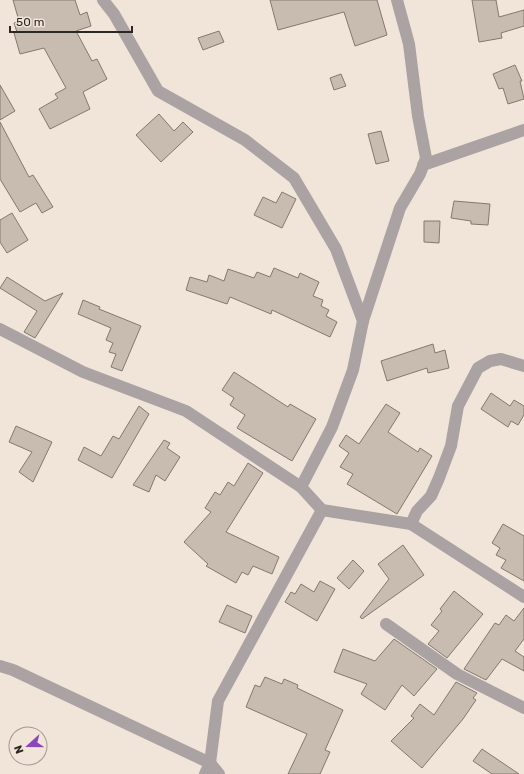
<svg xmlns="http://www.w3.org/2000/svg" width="524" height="774" viewBox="0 0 524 774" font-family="Rubik,sans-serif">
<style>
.building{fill:#c7bcaf;stroke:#82796d}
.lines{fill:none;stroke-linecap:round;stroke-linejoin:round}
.minor{stroke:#aaa2a3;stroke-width:12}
</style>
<rect width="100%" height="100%" fill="#f0e5d8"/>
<!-- building -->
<g class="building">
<polygon points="13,0 75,0 80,15 87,12 91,26 76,31 92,61 97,59 107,79 83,92 90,109 50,129 39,109 58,98 55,94 66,88 44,48 20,54 14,33 17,32 14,23 19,21"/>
<polygon points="270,0 377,0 387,35 355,46 344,12 278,30"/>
<polygon points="472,0 496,0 499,17 524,10 524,26 501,33 502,38 479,42"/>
<polygon points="219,31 224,42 203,50 198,38"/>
<polygon points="515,65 522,81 520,81 524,99 508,104 503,88 499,89 493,74"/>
<polygon points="341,74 346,86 334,90 330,78"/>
<polygon points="0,85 15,111 0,120"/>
<polygon points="159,114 174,131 183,122 193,132 161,162 136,135"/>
<polygon points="0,122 29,177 33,175 53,207 42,213 36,203 20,212 0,179"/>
<polygon points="381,131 389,161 376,164 368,134"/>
<polygon points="282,192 296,199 282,228 254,215 263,197 276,203"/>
<polygon points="454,201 490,204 488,225 471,224 471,221 451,218"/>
<polygon points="12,213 28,240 7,253 0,242 0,220"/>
<polygon points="424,221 440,221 439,243 424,242"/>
<polygon points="274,268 298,278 300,273 319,282 313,296 323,300 321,306 329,310 326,316 337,322 330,337 272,310 271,314 230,297 227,304 186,290 190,277 207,282 209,275 224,281 228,269 254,278 257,272 270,277"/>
<polygon points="7,277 45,301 63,293 35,338 24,332 37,311 0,288"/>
<polygon points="83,300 100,307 99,309 141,326 122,371 111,367 116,354 109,352 113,343 106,340 111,328 78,314"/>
<polygon points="433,344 435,353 445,350 449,368 428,373 427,368 387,381 381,361"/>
<polygon points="234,372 288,407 290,404 316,419 292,461 237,428 245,415 230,405 234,398 222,390"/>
<polygon points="491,393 510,406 514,400 524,406 524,415 518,425 511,421 508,427 481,409"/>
<polygon points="386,404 400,413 388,432 418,452 420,448 432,456 397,514 347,484 353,474 340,467 349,453 339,446 346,435 359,444"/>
<polygon points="139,406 149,414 112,478 78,460 84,447 101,456 113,436 119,439"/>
<polygon points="16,426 52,442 33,482 19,472 32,452 9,442"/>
<polygon points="164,440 170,443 167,448 180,457 165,481 156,475 149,492 133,485"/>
<polygon points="248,463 263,473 226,532 279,557 272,574 253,566 248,575 242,572 236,583 206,566 208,564 184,542 211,512 205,508 215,492 220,495 228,482 234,486"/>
<polygon points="503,524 524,536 524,581 501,568 506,560 496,555 500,548 492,543"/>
<polygon points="403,545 424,575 362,619 360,617 389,579 378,564"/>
<polygon points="353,560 364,571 349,589 337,578"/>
<polygon points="320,581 335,589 317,621 285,602 291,592 295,594 301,584 314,592"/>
<polygon points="454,591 483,614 447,658 428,644 439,631 431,625 442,611 440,609"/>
<polygon points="227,605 252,616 245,633 219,622"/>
<polygon points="524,608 524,639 515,651 524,657 524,671 502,659 486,680 464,669 495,623 499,625 506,615 514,621"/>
<polygon points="394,639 437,669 414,696 402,685 385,710 361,694 367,684 334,672 343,649 375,661"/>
<polygon points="265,677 282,684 284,679 298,685 297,688 343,710 325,750 330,752 320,774 288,774 307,734 246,707 255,685 260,687"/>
<polygon points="456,682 477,693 473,698 476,700 463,719 422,768 391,741 414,718 411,716 420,704 434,715"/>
<polygon points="482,749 519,774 492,774 473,761"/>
</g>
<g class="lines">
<!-- minor -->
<g class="minor">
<polyline points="103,0 114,14 158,91 245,140 294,178 336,249 363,321"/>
<polyline points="423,165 524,130"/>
<polyline points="0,329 83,372 186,411 301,487 322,510 411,524 524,597"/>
<polyline points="301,487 332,427 353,370 363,321 400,208 420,174 426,158 418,116 409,44 397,0"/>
<polyline points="411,524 417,511 431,496 439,478 451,446 458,406 478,368 490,361 501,359 524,366"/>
<polyline points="386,624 457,674 524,708"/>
<polyline points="0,666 13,670 210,763 219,774"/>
<polyline points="205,774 210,763 218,701 322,510"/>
</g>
</g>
<!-- north arrow -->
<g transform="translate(28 746) rotate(249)"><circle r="19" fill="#f0e5d8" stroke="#a1998f"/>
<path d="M0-3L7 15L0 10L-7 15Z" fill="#8b46ba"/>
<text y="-6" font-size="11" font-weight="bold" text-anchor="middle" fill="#2b2722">N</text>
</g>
<!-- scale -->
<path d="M10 26v6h122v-6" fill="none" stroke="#2b2722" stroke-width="2"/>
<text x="16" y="26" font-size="12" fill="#2b2722" stroke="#f0e5d8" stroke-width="3" paint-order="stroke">50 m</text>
</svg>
